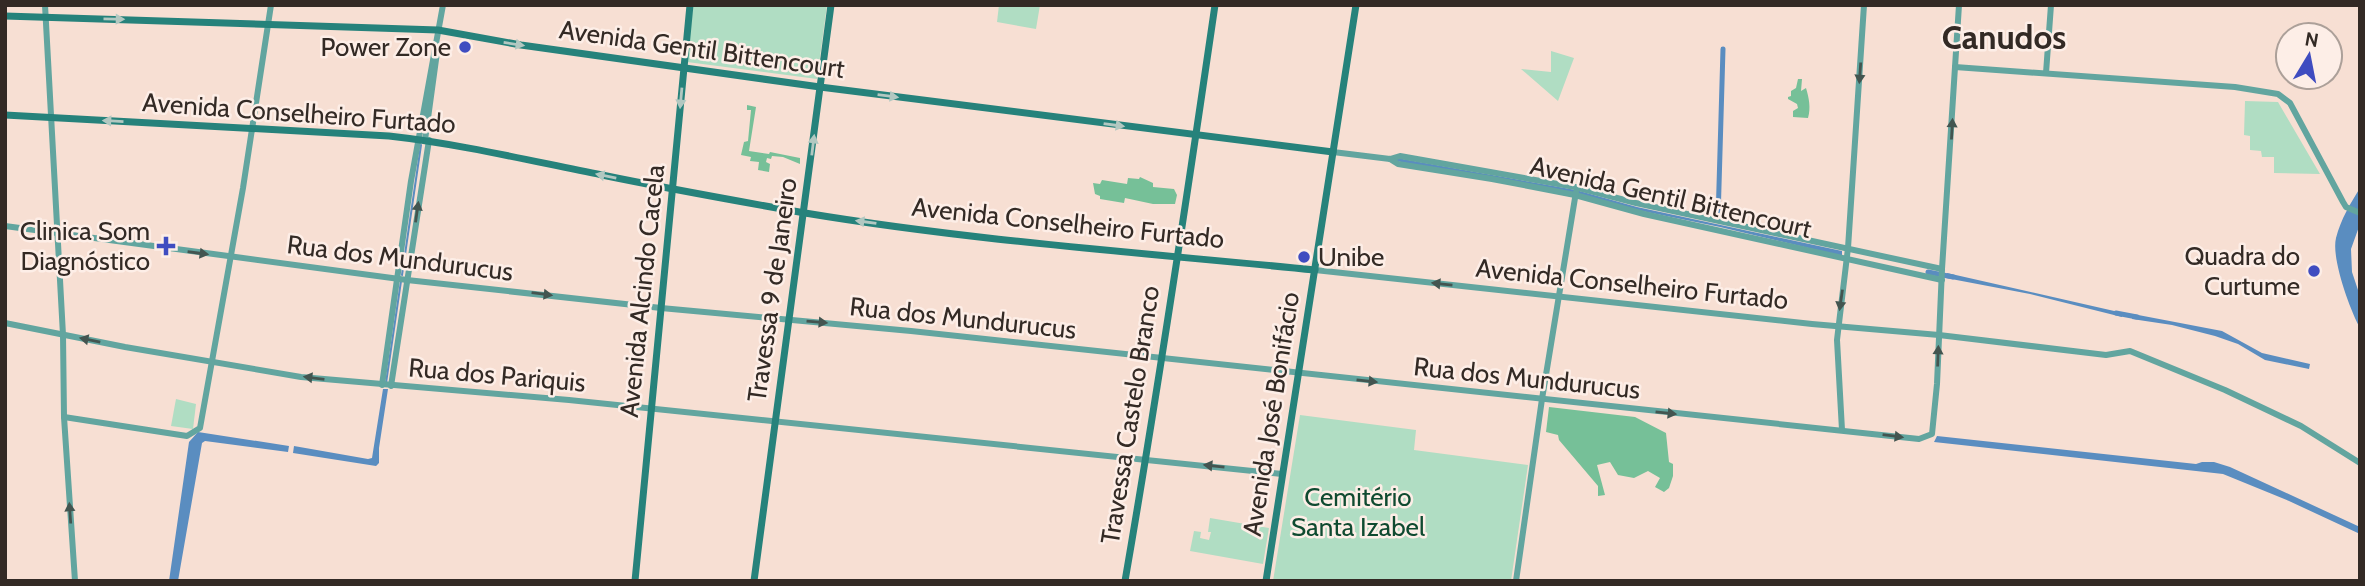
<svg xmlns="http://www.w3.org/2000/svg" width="2365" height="586" viewBox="0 0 2365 586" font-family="Cabin,sans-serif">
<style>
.green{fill:#b0ddc3}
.forest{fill:#76c098}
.water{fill:#5a8dc0}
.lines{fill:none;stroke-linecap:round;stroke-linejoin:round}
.stream{stroke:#5a8dc0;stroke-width:2}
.canal{stroke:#5a8dc0;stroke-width:5}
.tertiary{stroke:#62a59f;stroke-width:6}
.secondary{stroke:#26827b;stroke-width:7}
.oneway{fill:#b2c8c1}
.oneway2{fill:#435550}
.poi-dot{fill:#3f4cc0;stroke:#fdeee7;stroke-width:2.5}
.labels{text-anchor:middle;stroke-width:5;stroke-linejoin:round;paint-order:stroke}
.poi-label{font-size:26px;fill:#332a25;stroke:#fdeee7;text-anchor:end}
.street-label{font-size:26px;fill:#332a25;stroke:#fdeee7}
.park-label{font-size:26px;fill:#0f4a30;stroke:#fdeee7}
.district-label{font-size:33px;font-weight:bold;fill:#332a25;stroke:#fdeee7}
</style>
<rect width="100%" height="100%" fill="#f7dfd3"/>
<!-- green -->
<g class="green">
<polygon points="693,5 827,5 817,79 687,62"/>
<polygon points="999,5 1040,5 1036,29 997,22"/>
<polygon points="1551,51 1574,58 1558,101 1521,69 1551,72"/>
<polygon points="2245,101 2278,102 2320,174 2274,173 2274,157 2262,157 2261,151 2250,150 2250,136 2244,135"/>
<polygon points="176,399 196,404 193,429 171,426"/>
<polygon points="1300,415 1416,430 1414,450 1528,465 1511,581 1273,581"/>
<polygon points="1210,518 1269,528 1263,564 1190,551 1194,531 1201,532 1200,538 1209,540 1211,532 1208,532"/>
</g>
<!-- forest -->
<g class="forest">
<path d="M 1798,79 L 1802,79 L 1801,91 L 1806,88 C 1809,98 1811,108 1808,118 L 1793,117 L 1793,111 L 1798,108 L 1797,104 L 1788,99 L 1788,97 L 1791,96 L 1791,91 L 1796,88 Z"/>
<polygon points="747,105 756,107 749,151 769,154 770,152 800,158 800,164 783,157 772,156 771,159 767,158 766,162 770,164 769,172 758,170 759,162 750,161 751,157 741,155 744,142 748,141 751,110 747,110"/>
<polygon points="1140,177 1153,183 1153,187 1174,189 1177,195 1175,204 1153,204 1125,198 1124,203 1100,199 1100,196 1095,194 1093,183 1100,184 1102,180 1127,184 1128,178 1139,179"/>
<polygon points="1549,407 1635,417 1666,433 1669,462 1673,464 1673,476 1669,488 1664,492 1655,487 1660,478 1648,471 1634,478 1618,475 1610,462 1597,465 1605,495 1598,496 1598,486 1559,440 1558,435 1546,432"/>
</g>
<!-- water -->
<g class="water">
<polygon points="1397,158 1576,190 1637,207 1842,251 1842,256 1720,227 1396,161"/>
<path d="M 2360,188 L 2360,224 L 2351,249 L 2352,272 L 2360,296 L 2360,328 C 2350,310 2331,258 2336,238 C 2341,219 2350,204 2360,188 Z"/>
<polygon points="1947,273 2123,313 2122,317 2030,294 1946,278"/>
<polygon points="2133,314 2222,331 2262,353 2310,364 2309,369 2265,360 2238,344 2215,336 2172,325 2132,319"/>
<polygon points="383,389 388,389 379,448 379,463 376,466 293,453 294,446 368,459 372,458"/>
<polygon points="198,432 289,446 288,452 205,441 202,443 178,581 169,581 189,442"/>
<polygon points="1937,436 2196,464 2202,462 2214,462 2230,467 2360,527 2360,534 2289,501 2223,474 1934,442"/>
</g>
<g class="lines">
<!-- stream -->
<g class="stream">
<polyline points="402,275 421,145"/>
<polyline points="386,383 401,281"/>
</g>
<!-- canal -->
<g class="canal">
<polyline points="1718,220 1723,49"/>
<polyline points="1928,272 1953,277"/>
<polyline points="2116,313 2137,317"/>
</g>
<!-- tertiary -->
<g class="tertiary">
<polyline points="45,5 63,335 64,417 75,581"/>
<polyline points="1955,67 2235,87 2278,94 2290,103 2343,202 2346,207 2360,213"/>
<polyline points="2046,73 2051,5"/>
<polyline points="425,140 438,45"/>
<polyline points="1333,152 1390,159 1400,156 1575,187 1636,203 1942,269"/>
<polyline points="1390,159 1398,164 1492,179 1575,195 1644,214 1942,280"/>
<polyline points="5,226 407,280 661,308 911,331 1919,439 1932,434 1937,384 1942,269 1959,5"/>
<polyline points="1315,270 1812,324 1939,335 2106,355 2130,351 2225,390 2301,426 2360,463"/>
<polyline points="5,323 125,347 301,377 569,400 1282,474"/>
<polyline points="382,385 411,181 443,5"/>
<polyline points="391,386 429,140"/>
<polyline points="64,417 187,436 200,428 243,188 271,5"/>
<polyline points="1842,430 1837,340 1848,248 1864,5"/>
<polyline points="1516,581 1542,399 1576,192"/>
</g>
<!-- secondary -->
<g class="secondary">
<polyline points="5,16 438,30 521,45 820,87 1333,152"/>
<path d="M 5,115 L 389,136 C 461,144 531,161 602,175 C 670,189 737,201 805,213 C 974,241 1145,253 1315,270"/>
<polyline points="635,581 690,5"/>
<polyline points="754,581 831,5"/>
<path d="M 1125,581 C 1158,390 1187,197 1215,5"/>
<polyline points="1266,581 1356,5"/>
</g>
</g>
<!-- one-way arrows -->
<defs><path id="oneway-solid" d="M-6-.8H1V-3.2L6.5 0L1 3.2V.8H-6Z" transform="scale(1.75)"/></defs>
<g class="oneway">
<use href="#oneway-solid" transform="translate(114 19) rotate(1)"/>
<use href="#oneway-solid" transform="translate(514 44) rotate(9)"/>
<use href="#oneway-solid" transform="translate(888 96) rotate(7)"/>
<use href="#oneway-solid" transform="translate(681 98) rotate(95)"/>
<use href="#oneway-solid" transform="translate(113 121) rotate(-177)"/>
<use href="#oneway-solid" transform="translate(1114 125) rotate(8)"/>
<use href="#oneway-solid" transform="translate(813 145) rotate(-83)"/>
<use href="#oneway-solid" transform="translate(606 176) rotate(-169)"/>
<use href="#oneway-solid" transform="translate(866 222) rotate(-172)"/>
</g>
<g class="oneway2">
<use href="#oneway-solid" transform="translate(1860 73) rotate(94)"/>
<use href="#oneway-solid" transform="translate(1952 129) rotate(-87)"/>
<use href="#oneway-solid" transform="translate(417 212) rotate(-82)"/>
<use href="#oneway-solid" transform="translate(198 253) rotate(8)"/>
<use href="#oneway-solid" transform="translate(1442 284) rotate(-174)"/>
<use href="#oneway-solid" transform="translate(542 294) rotate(7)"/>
<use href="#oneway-solid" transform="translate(1841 300) rotate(98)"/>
<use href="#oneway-solid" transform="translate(817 322) rotate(5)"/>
<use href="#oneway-solid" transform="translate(90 340) rotate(-169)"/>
<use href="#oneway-solid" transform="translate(1938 356) rotate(-88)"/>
<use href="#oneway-solid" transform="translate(314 378) rotate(-173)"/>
<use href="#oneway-solid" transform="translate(1367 381) rotate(6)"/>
<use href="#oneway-solid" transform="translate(1666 413) rotate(6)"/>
<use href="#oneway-solid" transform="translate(1893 436) rotate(7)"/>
<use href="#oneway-solid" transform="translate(1214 466) rotate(-174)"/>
<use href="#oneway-solid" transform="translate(70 513) rotate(-94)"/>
</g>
<!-- markers -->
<g class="poi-dot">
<circle cx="465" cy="47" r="7"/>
<path d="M162.5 235.5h7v7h7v7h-7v7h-7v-7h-7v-7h7z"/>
<circle cx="1304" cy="257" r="7"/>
<circle cx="2314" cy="271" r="7"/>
</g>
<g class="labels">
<!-- poi labels -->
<g class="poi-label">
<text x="451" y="56">Power Zone</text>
<text x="150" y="240">Clinica Som<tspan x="150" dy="30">Diagnóstico</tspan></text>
<text x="2300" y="265">Quadra do<tspan x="2300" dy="30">Curtume</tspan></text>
<text x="1318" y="266" text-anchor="start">Unibe</text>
</g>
<!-- street labels -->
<g class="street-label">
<text transform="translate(702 49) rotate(8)" y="9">Avenida Gentil Bittencourt</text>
<text transform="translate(299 113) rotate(4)" y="9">Avenida Conselheiro Furtado</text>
<text transform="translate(1671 197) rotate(13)" y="9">Avenida Gentil Bittencourt</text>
<text transform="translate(1068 223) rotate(6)" y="9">Avenida Conselheiro Furtado</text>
<text transform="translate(400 258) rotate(7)" y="9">Rua dos Mundurucus</text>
<text transform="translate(1632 284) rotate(6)" y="9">Avenida Conselheiro Furtado</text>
<text transform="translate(772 290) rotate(-82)" y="9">Travessa 9 de Janeiro</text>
<text transform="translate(642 291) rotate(-84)" y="9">Avenida Alcindo Cacela</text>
<text transform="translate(963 318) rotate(6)" y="9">Rua dos Mundurucus</text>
<text transform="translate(497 375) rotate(5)" y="9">Rua dos Pariquis</text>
<text transform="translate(1527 378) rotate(6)" y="9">Rua dos Mundurucus</text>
<text transform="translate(1271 414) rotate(-81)" y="9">Avenida José Bonifácio</text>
<text transform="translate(1130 415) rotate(-81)" y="9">Travessa Castelo Branco</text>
</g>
<!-- park labels -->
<g class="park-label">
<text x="1358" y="506">Cemitério<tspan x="1358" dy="30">Santa Izabel</tspan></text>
</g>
<!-- district labels -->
<g class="district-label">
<text x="2004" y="49">Canudos</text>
</g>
</g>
<!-- border -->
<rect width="2365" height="586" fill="none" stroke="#332a25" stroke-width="14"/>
<!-- north arrow -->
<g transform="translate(2309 56) rotate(10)"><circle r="33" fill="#fdeee7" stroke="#aca099" stroke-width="2"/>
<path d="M0-5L12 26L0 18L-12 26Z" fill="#3f4cc0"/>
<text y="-10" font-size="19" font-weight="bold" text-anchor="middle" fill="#332a25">N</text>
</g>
</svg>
